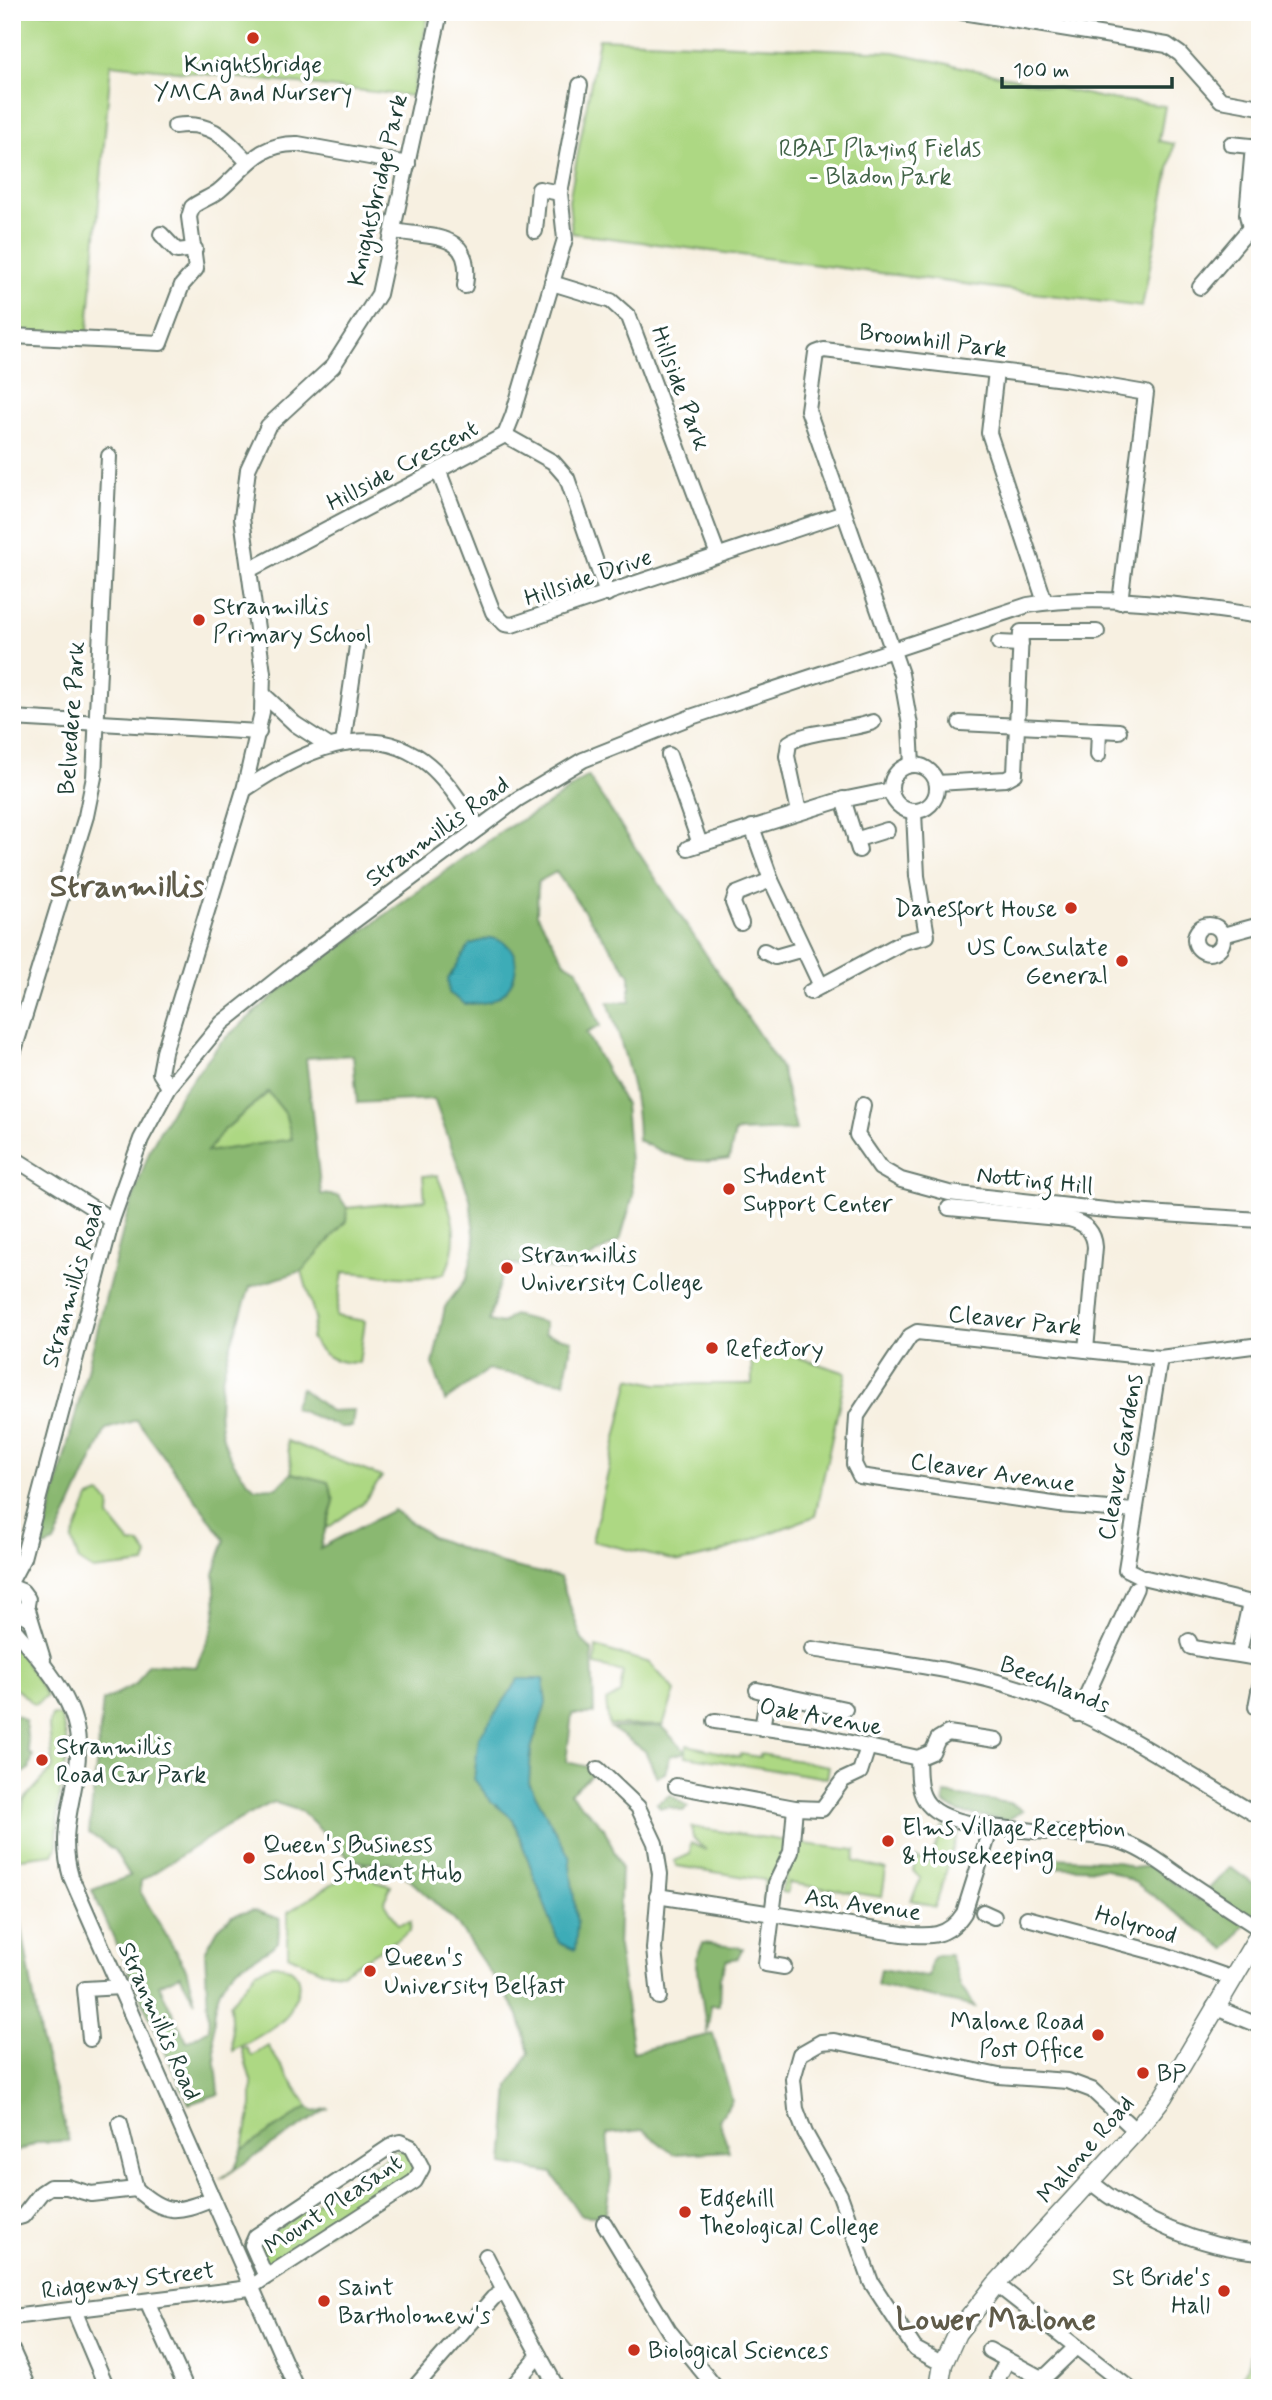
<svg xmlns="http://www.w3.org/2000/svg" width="1272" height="2400" viewBox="0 0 1272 2400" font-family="Mynerve,sans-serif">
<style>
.green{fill:#add883;stroke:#668a5c;stroke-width:2}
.forest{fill:#8ab871;stroke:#547a52;stroke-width:2;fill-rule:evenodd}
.water{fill:#3cacb7;stroke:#2e7476;stroke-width:2}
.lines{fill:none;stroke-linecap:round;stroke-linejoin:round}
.minor-casing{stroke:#6b7c71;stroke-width:18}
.major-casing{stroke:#6b7c71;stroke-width:21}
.minor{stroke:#fff;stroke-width:14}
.major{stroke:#fff;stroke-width:18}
.poi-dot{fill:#c8321e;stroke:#fff;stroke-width:2.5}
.labels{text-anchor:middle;stroke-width:7;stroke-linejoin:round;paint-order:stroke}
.poi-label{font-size:24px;fill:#1f3d34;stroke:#fff;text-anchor:start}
.park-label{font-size:24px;fill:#426448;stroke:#fff}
.street-label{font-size:24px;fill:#1f3d34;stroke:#fff}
.district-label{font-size:32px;font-weight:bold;fill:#5f5b49;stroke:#fff}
</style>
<rect width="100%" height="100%" fill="#fff"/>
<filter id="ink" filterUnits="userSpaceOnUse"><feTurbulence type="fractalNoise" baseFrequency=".0143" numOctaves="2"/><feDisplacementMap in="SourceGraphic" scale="14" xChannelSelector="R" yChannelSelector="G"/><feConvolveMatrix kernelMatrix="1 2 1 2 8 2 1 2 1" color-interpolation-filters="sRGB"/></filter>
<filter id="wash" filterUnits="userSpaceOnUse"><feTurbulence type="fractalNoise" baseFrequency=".00686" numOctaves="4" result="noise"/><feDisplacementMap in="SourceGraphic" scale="28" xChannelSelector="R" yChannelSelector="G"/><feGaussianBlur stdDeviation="1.57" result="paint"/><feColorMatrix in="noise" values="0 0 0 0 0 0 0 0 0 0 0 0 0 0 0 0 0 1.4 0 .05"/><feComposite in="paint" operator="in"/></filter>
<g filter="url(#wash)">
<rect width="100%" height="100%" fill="#f7f0e1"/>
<!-- green -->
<g class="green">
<polygon points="12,12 429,12 412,96 111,64 87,340 12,334"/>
<polygon points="599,39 894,52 1103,98 1165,106 1159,141 1174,144 1142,307 572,233 569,201"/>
<polygon points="269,1092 285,1113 293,1139 206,1152 222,1132"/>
<path d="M 437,1175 C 451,1209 463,1237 445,1273 C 417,1284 373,1272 343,1272 L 336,1316 L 365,1321 L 359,1363 C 336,1363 323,1358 311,1338 L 315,1318 L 302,1271 L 346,1221 L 347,1208 L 425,1200 L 423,1176 Z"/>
<polygon points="751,1342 846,1373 815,1516 715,1554 680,1562 592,1541 630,1378 657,1384 752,1384"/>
<polygon points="287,1441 382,1477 363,1503 326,1529 334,1501 328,1482 292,1473"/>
<polygon points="100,1494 110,1503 109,1517 130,1543 140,1544 148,1555 145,1564 93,1570 79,1561 72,1541 89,1498"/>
<polygon points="596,1647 650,1663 675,1691 663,1725 609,1725 606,1701 620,1693 623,1672 595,1665"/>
<polygon points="12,1648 18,1650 47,1696 35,1705 16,1689 12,1689"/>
<polygon points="52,1715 61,1716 68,1746 58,1806 57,1848 53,1854 12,1859 12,1833 18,1832 24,1800 53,1768 49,1726"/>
<polygon points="687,1745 740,1757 741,1754 760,1757 760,1754 829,1766 827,1778 685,1756"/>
<polygon points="691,1827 787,1841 768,1900 763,1899 765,1880 677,1866 674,1861 690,1854 691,1843 706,1850 693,1838"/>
<polygon points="943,1827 959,1830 935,1907 911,1900 921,1879 913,1871 916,1858 929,1862"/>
<polygon points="796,1843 856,1850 854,1861 886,1870 882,1897 789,1883 787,1893 781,1892"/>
<polygon points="365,1863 376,1882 391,1886 384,1901 398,1924 411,1921 410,1931 342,1973 322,1971 288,1955 288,1912"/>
<path d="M 272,1965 C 299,1965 305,1983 292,2004 C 289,2009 288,2015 285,2018 C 271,2031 249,2041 233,2051 L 230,2004 L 256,1971 Z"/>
<polygon points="268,2046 308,2107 242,2150 252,2106 252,2084 242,2049 246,2047 252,2056"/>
<polygon points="397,2150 406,2150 414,2155 415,2175 271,2270 257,2248 258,2241"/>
<polygon points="1260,2329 1260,2388 1239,2388"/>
</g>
<!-- forest -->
<g class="forest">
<path d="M 588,776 L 781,1068 L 796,1130 L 735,1132 L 729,1159 C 694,1166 668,1156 638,1140 C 638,1091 623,1048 608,1002 L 630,1002 L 630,975 L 556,872 L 538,882 L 537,914 L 565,962 L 578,970 L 600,1026 L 586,1033 L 625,1104 L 633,1196 L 620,1240 L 567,1271 L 505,1263 L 489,1321 L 502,1324 L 513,1315 L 545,1323 L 545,1334 L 572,1340 L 564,1382 L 488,1370 L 445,1401 L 433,1364 L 445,1307 L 467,1278 L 475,1243 L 470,1198 L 434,1099 L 357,1103 L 353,1055 L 306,1058 L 321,1194 L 339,1196 L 347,1208 L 346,1221 L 302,1271 L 250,1287 C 228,1356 191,1430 255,1488 L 277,1487 L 292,1473 L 328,1482 L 334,1501 L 320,1548 L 393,1510 L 432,1537 L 502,1564 L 560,1577 L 582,1640 L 592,1650 L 594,1714 L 572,1714 L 566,1762 L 589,1767 L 591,1775 L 570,1793 L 604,1828 L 621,1867 L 618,1947 L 633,2052 L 713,2034 L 732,2100 L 719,2120 L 729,2151 L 673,2154 L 643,2130 L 607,2134 L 611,2179 L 605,2217 L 580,2215 L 552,2173 L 503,2164 L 509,2086 L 529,2053 L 519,2015 L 455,1921 L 391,1863 L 365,1863 L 349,1858 L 301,1811 L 273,1802 L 227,1826 L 141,1881 L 140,1891 L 186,1969 L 195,2002 L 180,1975 L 159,1985 L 187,2042 L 209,2029 L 205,1952 L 218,1929 L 232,1916 L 253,1910 L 280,1919 L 278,1942 C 263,1957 237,1962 225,1981 C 205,2011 217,2061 219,2094 L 189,2104 L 92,1890 L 130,1876 L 114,1850 L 89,1833 L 103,1701 L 136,1684 L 148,1664 L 196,1667 L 213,1628 L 216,1610 L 214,1574 L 225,1540 L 137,1420 L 106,1429 L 54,1543 L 41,1548 L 127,1215 L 151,1147 L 180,1095 L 221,1042 L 278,992 L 503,830 L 543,808 ZM 268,1092 L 285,1113 L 292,1139 L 207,1152 L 222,1132 ZM 543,1679 L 546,1703 L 531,1749 L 529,1783 L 542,1810 L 559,1943 L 513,1819 Z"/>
<polygon points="301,1388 330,1411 354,1410 352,1427 340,1427 293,1408"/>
<polygon points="17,1715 25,1720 29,1753 33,1756 29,1769 12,1780 12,1717"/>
<polygon points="661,1726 686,1752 670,1756 665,1773 657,1777 645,1751 611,1728"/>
<polygon points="945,1794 1009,1803 1023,1810 1008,1820 958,1812 944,1803"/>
<polygon points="671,1795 688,1807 683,1811 670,1807 660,1808 657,1803"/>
<polygon points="1053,1858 1115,1861 1133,1868 1150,1866 1198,1900 1230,1867 1260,1889 1260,1905 1226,1949 1136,1883 1107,1869 1047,1867"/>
<polygon points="12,1870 41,2040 69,2141 38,2142 12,2154"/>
<polygon points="703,1943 743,1948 738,1958 727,1960 720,1977 719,2005 711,2005 707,2033 696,1958"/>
<polygon points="937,1955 950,1955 961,1987 975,2007 877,1985 880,1969 928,1977 931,1960"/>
<polygon points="308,2107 315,2112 329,2108 220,2179 234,2170 242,2150"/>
</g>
<!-- water -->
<g class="water">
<path d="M 491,938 C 528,944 518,987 497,998 C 488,1004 475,1004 465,1004 L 449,993 L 448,979 L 470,944 Z"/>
<polygon points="519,1679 543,1679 546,1703 531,1749 529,1783 569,1856 577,1924 575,1950 559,1943 513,1819 491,1801 474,1779 479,1737"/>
</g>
</g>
<g filter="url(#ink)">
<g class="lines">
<defs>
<g id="minor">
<polyline points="962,12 1167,45 1180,54 1221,100 1260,107"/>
<path d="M 175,126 C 210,120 225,138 247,161"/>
<polyline points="1231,144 1260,147"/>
<polyline points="1250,228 1247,215 1253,146"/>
<path d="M 394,231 C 435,238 474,232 465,286"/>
<polyline points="535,231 539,189 560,193"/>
<polyline points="161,234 177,251 195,249"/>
<polyline points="552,283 611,301 629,317 718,555"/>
<polyline points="1200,287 1250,228"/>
<path d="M 12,336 L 160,343 L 182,285 L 196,269 L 189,217 L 192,207 C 201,200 212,197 220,190 C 247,167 258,143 298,144 L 408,164"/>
<polyline points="996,371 989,433 1045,602"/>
<polyline points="505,435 553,462 567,478 607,594"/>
<polyline points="439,472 493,612 505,624 512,625 844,513"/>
<polyline points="249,570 505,435 513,415 565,239 560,193 580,85"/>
<polyline points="999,643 1021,644"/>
<polyline points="264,695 295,724 329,746"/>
<polyline points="12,718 259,732"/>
<polyline points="960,723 1119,731"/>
<polyline points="343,743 358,639"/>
<polyline points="669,755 700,844"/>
<polyline points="1098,755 1099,730"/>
<circle cx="914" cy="788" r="23"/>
<polyline points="912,765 910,725 901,674 808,410 816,353 824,350 1064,379 1146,393 1120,602"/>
<polyline points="937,783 1006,779 1015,774 1021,632 1097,632"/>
<path d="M 244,790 C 297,754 370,715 429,765 C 449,782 463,807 479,828"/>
<polyline points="843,799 859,850"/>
<path d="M 799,812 L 787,756 L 789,743 C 807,730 850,731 873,722"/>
<polyline points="752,827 771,880 821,986"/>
<polyline points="855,840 887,830"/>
<polyline points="688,848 837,801 891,790"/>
<polyline points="741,923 733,903 736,894 771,880"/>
<circle cx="1209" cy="939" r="14"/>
<polyline points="1223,935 1260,925"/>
<polyline points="764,951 775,957 803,949"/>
<polyline points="810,992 903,942 927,936 917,876 914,812"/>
<polyline points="12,1057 86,816 94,777 109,456"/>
<polyline points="169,1087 160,1073 164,1052 244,790 262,712 263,673 242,518 248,469 268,426 333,366 379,294 440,12"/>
<polyline points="863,1105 857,1135 880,1168 901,1180 949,1193 1115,1211 1260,1220"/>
<polyline points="12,1157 112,1220"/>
<path d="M 949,1208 L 1069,1219 C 1085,1223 1094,1231 1095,1247 L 1086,1350"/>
<polyline points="1160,1358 1126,1569 1142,1577 1260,1605"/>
<polyline points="1134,1511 1060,1505 860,1476 854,1464 857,1416 910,1336 917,1332 1160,1358 1260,1345"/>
<path d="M 12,1579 L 23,1558 L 112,1220 L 141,1139 L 169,1087 L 222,1023 L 295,965 L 518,799 L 583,760 L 691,717 L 1028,605 C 1097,593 1191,605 1260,616"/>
<polyline points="12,1587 22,1591 28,1599 25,1616"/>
<polyline points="28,1610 43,1659"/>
<path d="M 12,1627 C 39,1658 77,1699 78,1743 C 80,1792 56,1826 71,1877 L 296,2388"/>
<path d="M 1189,1641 L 1191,1647 C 1214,1653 1237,1653 1260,1659"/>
<path d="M 812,1649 C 881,1661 954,1667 1021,1689 C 1105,1717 1184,1772 1260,1817"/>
<polyline points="1239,1653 1250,1603"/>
<polyline points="757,1690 845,1709"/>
<polyline points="1256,1707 1260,1686"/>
<polyline points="1078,1714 1136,1588"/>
<polyline points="715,1721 815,1735 918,1758"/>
<polyline points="762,1729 768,1692"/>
<path d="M 918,1758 C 919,1774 917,1791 928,1804 C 956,1838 1080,1826 1125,1843 C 1146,1851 1165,1866 1184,1879 C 1209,1896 1234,1912 1260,1929"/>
<polyline points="918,1758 932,1752 938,1739 948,1733 996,1740"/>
<polyline points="598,1769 638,1807 655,1843 660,1874 654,1949 659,1997"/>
<polyline points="676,1786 795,1808 822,1809 843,1780 860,1772 868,1747"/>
<path d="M 657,1896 L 902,1934 C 929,1937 948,1938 964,1913 L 991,1827"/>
<polyline points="983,1912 994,1917"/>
<polyline points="1027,1918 1165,1955 1231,1978"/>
<polyline points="784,1967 766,1964 776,1883 791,1852 795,1808"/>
<polyline points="1214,2007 1260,2026"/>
<polyline points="90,2039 85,1989 121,1987"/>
<polyline points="120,2123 136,2189"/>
<path d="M 1089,2181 C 1137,2220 1199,2247 1260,2252"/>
<path d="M 12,2219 L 23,2216 L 41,2193 L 50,2187 L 67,2187 L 91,2194 L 136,2189 C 165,2215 177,2213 211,2199"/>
<polyline points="604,2223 669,2331 716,2388"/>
<polyline points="486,2256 504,2291"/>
<polyline points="996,2284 1129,2388"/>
<polyline points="147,2301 186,2388"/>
<polyline points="74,2310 107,2388"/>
<polyline points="12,2317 250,2288 266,2277 252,2245 256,2236 394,2144 400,2142 411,2147 422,2168 415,2181 266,2277"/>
<polyline points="12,2350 29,2388"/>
<polyline points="989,2350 1039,2377 1047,2375 1075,2348"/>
<polyline points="943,2364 915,2349 871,2282 840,2195 805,2133 796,2109 793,2079 800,2054 821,2042 834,2041 999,2076 1068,2081 1092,2090 1136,2131"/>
<polyline points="998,2378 1007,2361"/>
<polyline points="414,2388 493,2298 504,2291 557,2388"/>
<polyline points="511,2388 539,2355"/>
</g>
<polyline id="major" points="939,2388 943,2364 957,2333 996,2284 1136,2131 1163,2097 1260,1933"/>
</defs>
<!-- minor casing -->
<use href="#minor" class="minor-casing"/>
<!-- major casing -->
<use href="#major" class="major-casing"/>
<!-- minor -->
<use href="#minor" class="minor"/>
<!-- major -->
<use href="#major" class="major"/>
</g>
</g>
<!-- markers -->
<g class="poi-dot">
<circle cx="253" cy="38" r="7"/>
<circle cx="199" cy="620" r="7"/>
<circle cx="1071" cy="908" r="7"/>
<circle cx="1122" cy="961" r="7"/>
<circle cx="729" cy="1189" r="7"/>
<circle cx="507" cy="1268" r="7"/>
<circle cx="712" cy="1348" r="7"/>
<circle cx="42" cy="1760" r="7"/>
<circle cx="888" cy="1841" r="7"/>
<circle cx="249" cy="1858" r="7"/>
<circle cx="370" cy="1971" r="7"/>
<circle cx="1098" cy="2035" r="7"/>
<circle cx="1143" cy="2073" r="7"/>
<circle cx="685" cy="2212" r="7"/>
<circle cx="1224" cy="2291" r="7"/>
<circle cx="324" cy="2301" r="7"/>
<circle cx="634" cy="2350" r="7"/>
</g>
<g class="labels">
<!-- poi labels -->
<g class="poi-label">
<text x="253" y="72" text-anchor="middle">Knightsbridge<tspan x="253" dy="28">YMCA and Nursery</tspan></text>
<text x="213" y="614">Stranmillis<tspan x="213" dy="28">Primary School</tspan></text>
<text x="1057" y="916" text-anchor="end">Danesfort House</text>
<text x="1108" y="955" text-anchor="end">US Consulate<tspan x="1108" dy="28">General</tspan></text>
<text x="743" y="1183">Student<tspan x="743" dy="28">Support Center</tspan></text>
<text x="521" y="1262">Stranmillis<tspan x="521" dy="28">University College</tspan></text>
<text x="726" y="1356">Refectory</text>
<text x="56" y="1754">Stranmillis<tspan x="56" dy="28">Road Car Park</tspan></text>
<text x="902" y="1835">Elms Village Reception<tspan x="902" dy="28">&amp; Housekeeping</tspan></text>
<text x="263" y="1852">Queen's Business<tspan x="263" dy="28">School Student Hub</tspan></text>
<text x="384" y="1965">Queen's<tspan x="384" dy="28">University Belfast</tspan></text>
<text x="1084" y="2029" text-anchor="end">Malone Road<tspan x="1084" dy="28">Post Office</tspan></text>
<text x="1157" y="2081">BP</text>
<text x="699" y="2206">Edgehill<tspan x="699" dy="28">Theological College</tspan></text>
<text x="1210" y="2285" text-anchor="end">St Bride's<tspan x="1210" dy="28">Hall</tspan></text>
<text x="338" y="2295">Saint<tspan x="338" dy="28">Bartholomew's</tspan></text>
<text x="648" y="2358">Biological Sciences</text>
</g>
<!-- park labels -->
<g class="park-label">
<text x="880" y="156">RBAI Playing Fields<tspan x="880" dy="28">- Bladon Park</tspan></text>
</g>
<!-- street labels -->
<g class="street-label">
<text transform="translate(377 190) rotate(-77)" y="8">Knightsbridge Park</text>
<text transform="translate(933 340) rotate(7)" y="8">Broomhill Park</text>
<text transform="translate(681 388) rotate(70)" y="8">Hillside Park</text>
<text transform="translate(402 465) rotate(-28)" y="8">Hillside Crescent</text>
<text transform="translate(588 577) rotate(-19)" y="8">Hillside Drive</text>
<text transform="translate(71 718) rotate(-86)" y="8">Belvedere Park</text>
<text transform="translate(437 831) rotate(-36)" y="8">Stranmillis Road</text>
<text transform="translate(1035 1180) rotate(6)" y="8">Notting Hill</text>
<text transform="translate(72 1285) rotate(-74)" y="8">Stranmillis Road</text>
<text transform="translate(1015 1320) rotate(6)" y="8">Cleaver Park</text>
<text transform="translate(1120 1457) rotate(-80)" y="8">Cleaver Gardens</text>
<text transform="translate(993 1472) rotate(8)" y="8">Cleaver Avenue</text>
<text transform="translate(1055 1684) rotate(22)" y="8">Beechlands</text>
<text transform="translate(821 1716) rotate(10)" y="8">Oak Avenue</text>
<text transform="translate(863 1904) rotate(8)" y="8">Ash Avenue</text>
<text transform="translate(1136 1924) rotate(16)" y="8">Holyrood</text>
<text transform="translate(160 2021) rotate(66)" y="8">Stranmillis Road</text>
<text transform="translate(1085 2149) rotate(-49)" y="8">Malone Road</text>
<text transform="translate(333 2204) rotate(-34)" y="8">Mount Pleasant</text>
<text transform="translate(128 2280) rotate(-7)" y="8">Ridgeway Street</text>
</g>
<!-- district labels -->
<g class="district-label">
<text x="127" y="896">Stranmillis</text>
<text x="996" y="2329">Lower Malone</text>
</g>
</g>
<!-- margin -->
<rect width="1272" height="2400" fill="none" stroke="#fff" stroke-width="42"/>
<!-- scale -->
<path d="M1002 77v10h170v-10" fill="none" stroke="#1f3d34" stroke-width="3.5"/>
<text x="1013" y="77" font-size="21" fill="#1f3d34" stroke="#ffffff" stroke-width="5" paint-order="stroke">100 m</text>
</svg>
